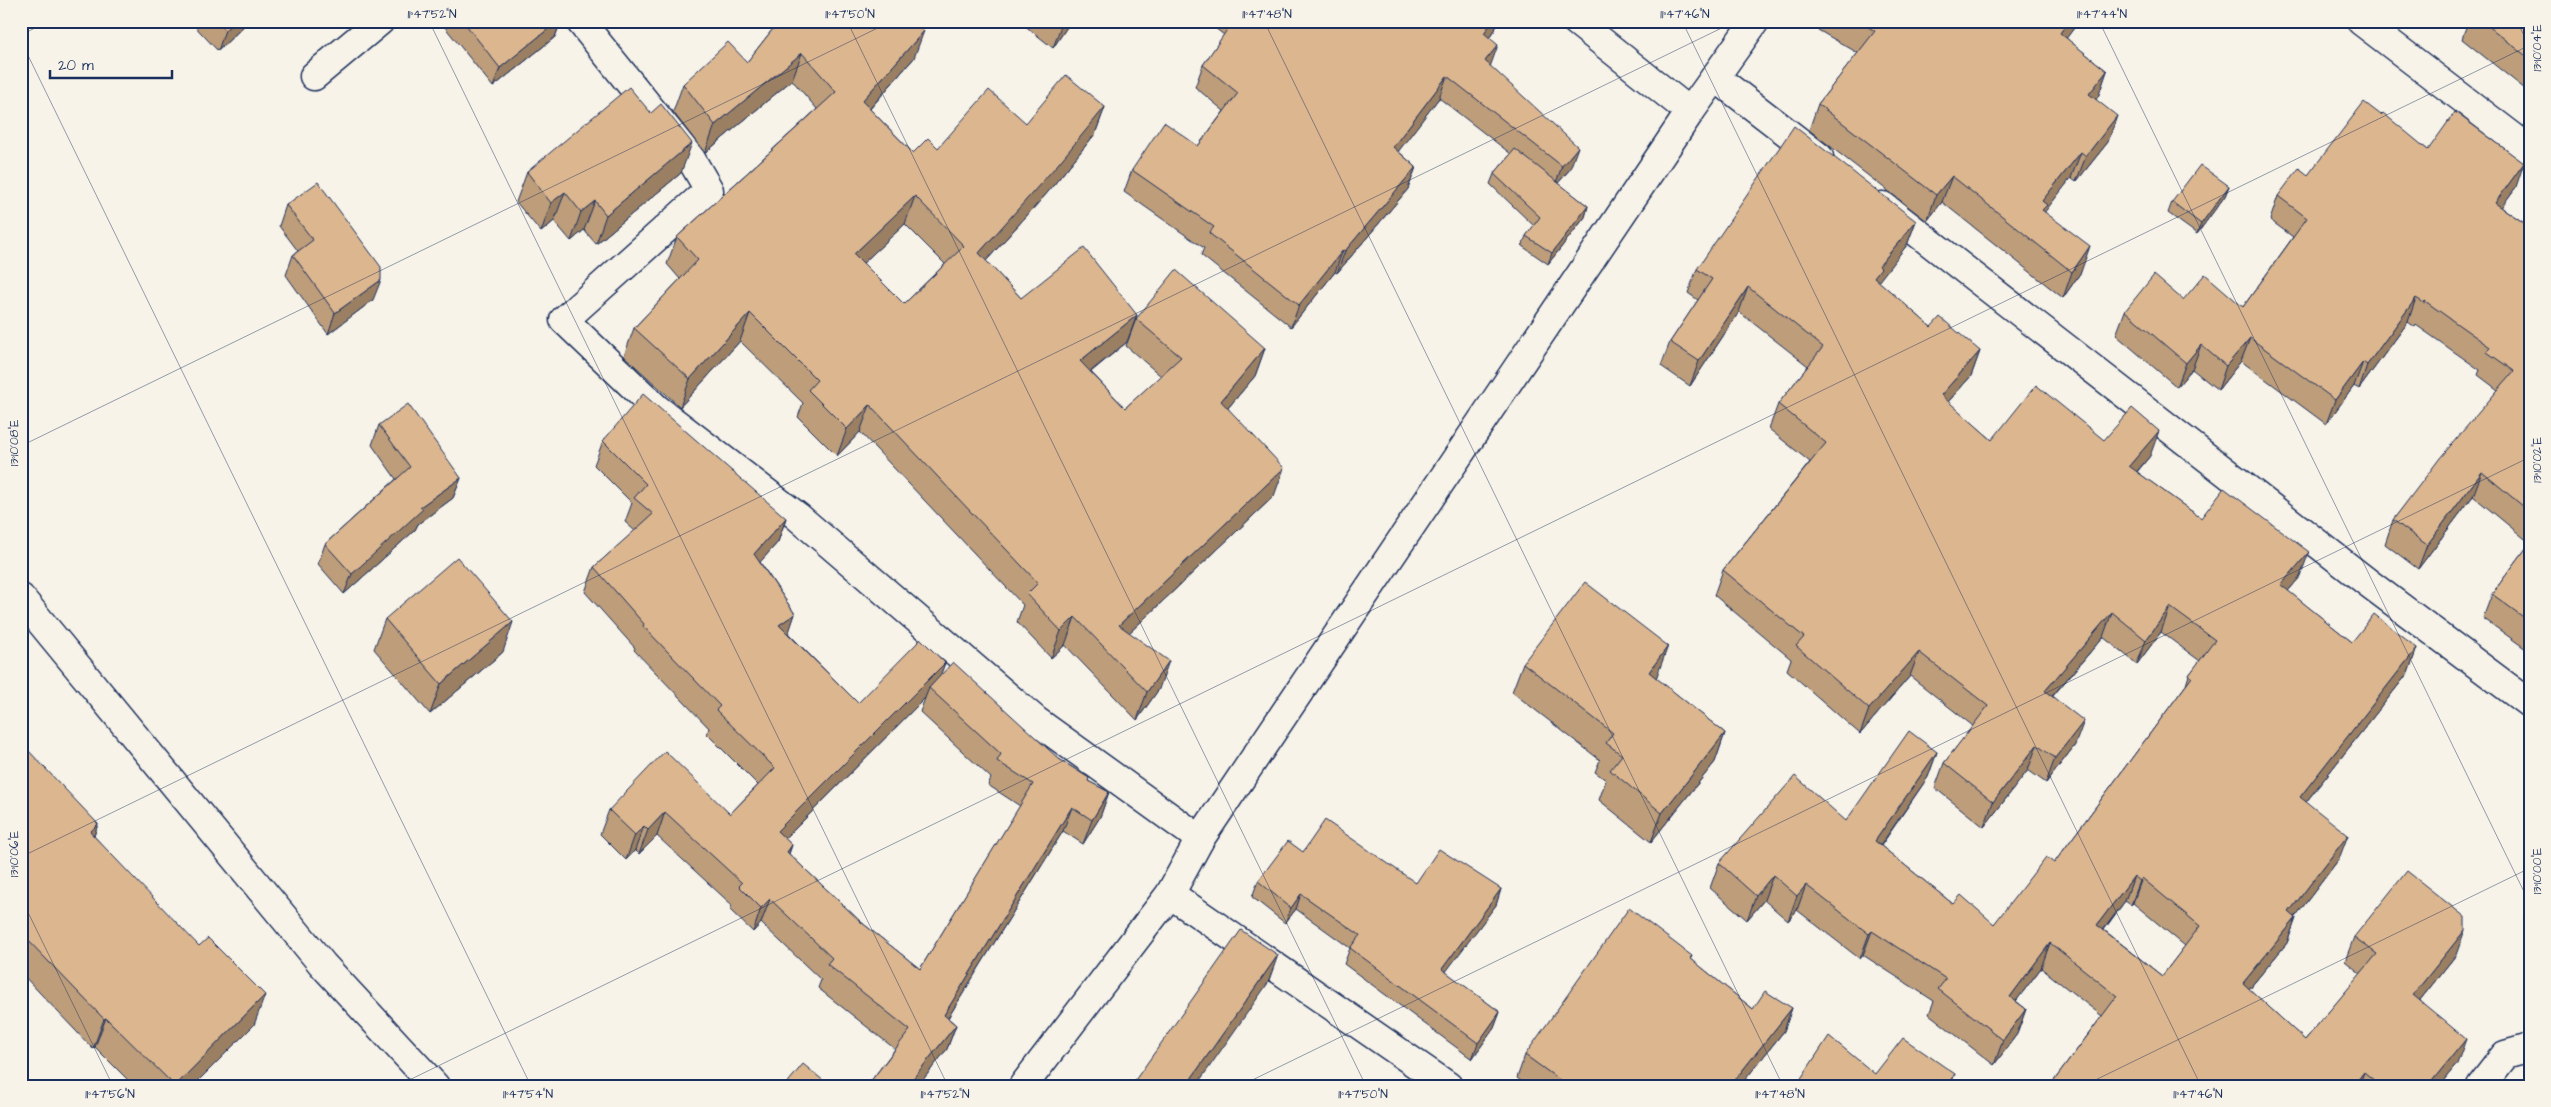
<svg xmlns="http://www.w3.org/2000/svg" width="2551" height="1107" viewBox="0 0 2551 1107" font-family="'Architects Daughter',sans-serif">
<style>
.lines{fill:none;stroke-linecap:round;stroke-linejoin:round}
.minor-casing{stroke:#1b2f5e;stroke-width:31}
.minor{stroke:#f7f3e8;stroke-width:28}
.wall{fill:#bd9d7a;stroke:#1b2f5e;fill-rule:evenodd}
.shaded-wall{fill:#9a7f63;stroke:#1b2f5e}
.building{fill:#dcb68e;stroke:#1b2f5e;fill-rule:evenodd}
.ticks{fill:none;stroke:#1b2f5e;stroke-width:1;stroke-opacity:0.45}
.neatline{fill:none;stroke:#1b2f5e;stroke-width:2}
.ticks-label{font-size:12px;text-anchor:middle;fill:#1b2f5e}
</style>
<rect width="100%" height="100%" fill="#f7f3e8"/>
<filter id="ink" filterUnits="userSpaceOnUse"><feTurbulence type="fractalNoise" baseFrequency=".02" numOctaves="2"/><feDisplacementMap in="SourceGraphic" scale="10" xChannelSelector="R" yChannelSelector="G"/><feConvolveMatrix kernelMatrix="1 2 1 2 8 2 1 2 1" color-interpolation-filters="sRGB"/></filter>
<g filter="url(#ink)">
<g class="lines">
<defs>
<g id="minor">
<polyline points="580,21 691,159 709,190 564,320 656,408 797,516 1035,720 1200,839"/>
<polyline points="1576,21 1690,112"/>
<polyline points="2361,21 2530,150"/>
<polyline points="314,76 380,21"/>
<polyline points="1715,77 1819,157"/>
<polyline points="1883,206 2371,585 2530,704"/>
<polyline points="21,598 323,965 435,1086"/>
<polyline points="1170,894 1448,1086"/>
<polyline points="1023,1086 1170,894 1200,839 1690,112 1755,21"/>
<polyline points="2481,1086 2505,1055 2530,1048"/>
</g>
</defs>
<!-- minor casing -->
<use href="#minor" class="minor-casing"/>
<!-- minor -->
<use href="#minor" class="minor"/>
</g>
<!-- wall -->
<g class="wall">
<polygon points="190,21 249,21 218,51"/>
<polygon points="440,21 561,21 555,37 493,87"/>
<path d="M 779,21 L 914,58 L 870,109 L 913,153 L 938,148 L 1026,123 L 1105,107 L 1095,134 L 1048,192 L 986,261 L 1021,298 L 1137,315 L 1127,342 L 1091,372 L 1125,408 L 1161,376 L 1126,346 L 1136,319 L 1265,348 L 1255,376 L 1228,408 L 1274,496 L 1129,633 L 1159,689 L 1137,720 L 1065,645 L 1051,658 L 1017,622 L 1023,605 L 860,432 L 837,456 L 798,417 L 803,403 L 740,341 L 680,407 L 624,356 L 634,328 L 680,279 L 667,264 L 677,237 L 817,109 L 792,80 L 705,153 L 673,112 L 683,84 L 747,62 ZM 905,224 L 945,264 L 904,304 L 863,263 Z"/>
<polygon points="1019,21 1071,21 1053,48"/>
<polygon points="1206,21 1498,21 1495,30 1489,38 1490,66 1570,169 1558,183 1588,206 1585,217 1548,264 1522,246 1526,236 1534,226 1490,184 1494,174 1511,154 1439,98 1398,151 1416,167 1408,189 1337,273 1335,272 1291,327 1201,255 1204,248 1124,192 1132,170 1198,146 1224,111 1195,87 1203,65 1224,35"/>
<polygon points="1821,21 2078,21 2077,24 2066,38 2107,71 2098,97 2096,99 2108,142 2076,182 2071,178 2044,212 2081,272 2063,298 1942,202 1927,221 1809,130 1818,104 1858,53 1818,30"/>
<polygon points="2468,21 2530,21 2530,93 2462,39"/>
<polygon points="2381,115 2428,150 2516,187 2501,207 2530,227 2530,543 2473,496 2418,569 2385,544 2393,520 2498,390 2478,375 2480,370 2416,325 2415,327 2408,322 2359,389 2354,386 2326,424 2241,361 2218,390 2192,369 2177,387 2116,335 2125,311 2183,300 2243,307 2293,237 2270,220 2278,196 2308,175"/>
<polygon points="527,172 681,173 596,244 584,230 571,241 554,221 541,232 516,202"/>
<polygon points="2229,186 2225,196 2197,234 2168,213 2172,202"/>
<polygon points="286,205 373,300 328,334 286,275 293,255 298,251 279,226"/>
<path d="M 1916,221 L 1907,245 L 1878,281 L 1931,327 L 1980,351 L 1971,376 L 1948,402 L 1992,440 L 2104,440 L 2150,456 L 2137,472 L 2201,518 L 2300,577 L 2288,591 L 2352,642 L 2417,648 L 2408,673 L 2306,802 L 2339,859 L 2295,917 L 2296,918 L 2287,943 L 2249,989 L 2305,1040 L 2361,974 L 2345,961 L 2354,937 L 2456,955 L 2420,1000 L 2457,1064 L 2439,1086 L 2050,1086 L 2102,1016 L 2041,968 L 2016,1001 L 2026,1009 L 2017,1034 L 1994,1065 L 1929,1014 L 1934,1001 L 1863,955 L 1860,959 L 1797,910 L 1788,921 L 1764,900 L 1747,920 L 1710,888 L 1719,863 L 1846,821 L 1937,752 L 1928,777 L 1881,846 L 1953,904 L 1994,924 L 2054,863 L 2186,685 L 2189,675 L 2200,661 L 2161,632 L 2137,664 L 2103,637 L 2053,696 L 2075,745 L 2046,783 L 2028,770 L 1984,827 L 1935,788 L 1944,763 L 1973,726 L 1910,676 L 1860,734 L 1787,670 L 1791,659 L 1714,595 L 1723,570 L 1810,462 L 1769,429 L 1778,404 L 1808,366 L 1739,312 L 1690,386 L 1661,366 L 1670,342 L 1698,300 L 1688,293 L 1697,269 ZM 2125,901 L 2131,905 L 2133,903 L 2185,946 L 2162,976 L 2104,930 Z"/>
<polygon points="379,425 461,478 453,498 418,524 415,530 344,594 318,564 325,544 396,479 372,445"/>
<path d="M 603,441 L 786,518 L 778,542 L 760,562 L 795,614 L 788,633 L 858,703 L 945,663 L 940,675 L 1059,759 L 1089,778 L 1088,781 L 1109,792 L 1100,817 L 1083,844 L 1063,831 L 948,1018 L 956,1025 L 947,1049 L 918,1086 L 867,1086 L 895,1049 L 818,988 L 821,980 L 761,923 L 753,932 L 730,910 L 732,905 L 657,836 L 639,854 L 635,850 L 626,860 L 600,834 L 609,810 L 730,814 L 758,785 L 707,734 L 709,728 L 634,650 L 635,648 L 585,592 L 594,567 L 635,531 L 625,522 L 632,503 L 594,465 ZM 925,698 L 920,712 L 991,778 L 988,785 L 1020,806 L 920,969 L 861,922 L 789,854 L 792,845 L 785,839 Z"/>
<polygon points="2530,543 2530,652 2483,618 2492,594"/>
<polygon points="385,619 503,652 430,714 374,649"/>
<polygon points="1523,663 1657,676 1656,678 1725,733 1715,762 1651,842 1599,800 1606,780 1595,772 1600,760 1512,692"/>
<polygon points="21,755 98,824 94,836 254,1025 193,1086 134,1086 95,1047 93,1049 21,973"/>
<polygon points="1303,852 1416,883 1501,889 1496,905 1445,972 1500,1012 1494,1028 1472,1059 1344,964 1350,948 1296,909 1285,923 1252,897 1258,881"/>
<polygon points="2530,904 2530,923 2524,919"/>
<polygon points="1692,956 1691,959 1753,1009 1792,1008 1784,1031 1740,1086 1528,1086 1517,1078 1525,1055"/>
</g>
<!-- shaded-wall -->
<g class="shaded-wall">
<polygon points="235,21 249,21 218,51 225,30"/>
<polygon points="558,21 561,21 555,37 493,87 500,68"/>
<polygon points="1064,21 1071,21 1053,48 1061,26"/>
<polygon points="1493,21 1498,21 1495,30 1476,55 1484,33"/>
<polygon points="2069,21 2078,21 2077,24 2051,59 2060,33"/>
<polygon points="924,31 914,58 852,129 862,101"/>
<polygon points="1498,45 1490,67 1485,61"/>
<polygon points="802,53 792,80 705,153 715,125"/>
<polygon points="2107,71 2098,97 2080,119 2089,94"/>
<polygon points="1447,76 1439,98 1385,169 1393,147"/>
<polygon points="1105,107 1095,134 1048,192 969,280 979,253"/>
<polygon points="2117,116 2108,142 2076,182 2086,156"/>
<polygon points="692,143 681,173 596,244 606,215"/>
<polygon points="1578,147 1570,169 1554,188 1562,166"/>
<polygon points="2081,152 2071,178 2044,213 2037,231 2042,201"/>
<polygon points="2524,163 2516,187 2487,227 2495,203"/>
<polygon points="1416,167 1408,189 1337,273 1345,251"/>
<polygon points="1952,176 1942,202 1927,221 1936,195"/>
<polygon points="2229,186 2225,196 2197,234 2201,224"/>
<polygon points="565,192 554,221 541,232 551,203"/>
<polygon points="915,196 905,224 844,281 854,254"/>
<polygon points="595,201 584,230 571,241 581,212"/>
<polygon points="1588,206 1585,217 1548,264 1552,253"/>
<polygon points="1916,221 1907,245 1875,286 1874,277 1879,266"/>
<polygon points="2090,246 2081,272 2063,298 2072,272"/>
<polygon points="1343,250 1335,272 1291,327 1299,305"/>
<polygon points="381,280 373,300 328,334 335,313"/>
<polygon points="1748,287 1739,312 1690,386 1699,361"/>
<polygon points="2416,298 2408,322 2359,389 2367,365"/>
<polygon points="750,313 740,341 680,407 690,379"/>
<polygon points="1137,315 1127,342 1070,388 1080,361"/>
<polygon points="2250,338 2241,361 2218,390 2226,366"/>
<polygon points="2201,345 2192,369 2177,387 2186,363"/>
<polygon points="1265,348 1255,376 1211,428 1221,401"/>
<polygon points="1980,351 1971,376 1932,420 1941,395"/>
<polygon points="2363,362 2354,386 2326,424 2335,400"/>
<polygon points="870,405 860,432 837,456 847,429"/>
<polygon points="2159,431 2150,456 2120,491 2129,466"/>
<polygon points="1284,468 1274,496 1109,652 1119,625"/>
<polygon points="2482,472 2473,496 2418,569 2427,545"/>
<polygon points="461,478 453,498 418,524 415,530 344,594 352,574 420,507"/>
<polygon points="786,518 778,542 746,578 754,554"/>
<polygon points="2309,552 2300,577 2272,610 2281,585"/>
<polygon points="2170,607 2161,632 2137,664 2146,640"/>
<polygon points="2112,612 2103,637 2036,715 2045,691"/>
<polygon points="795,614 787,638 779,625"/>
<polygon points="1075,617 1065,645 1051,658 1061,631"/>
<polygon points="513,622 503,652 430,714 441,684"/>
<polygon points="1668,646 1657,676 1638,701 1649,672"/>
<polygon points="2417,648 2408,673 2291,821 2300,797"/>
<polygon points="1919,652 1910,676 1860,734 1869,709"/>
<polygon points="1169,661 1159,689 1137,720 1147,692"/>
<polygon points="945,663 936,687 929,688 925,698 768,856 777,831"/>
<polygon points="2084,721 2075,745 2046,783 2055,758"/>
<polygon points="1725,733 1715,762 1651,842 1662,813"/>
<polygon points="2037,745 2028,770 1984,827 1993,802"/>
<polygon points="1937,752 1928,777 1866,866 1875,841"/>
<polygon points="1109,792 1100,817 1083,844 1092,820"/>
<polygon points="1072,807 1063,831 935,1039 944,1015"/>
<polygon points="665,812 657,836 639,854 648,830"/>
<polygon points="98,824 88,853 90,832"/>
<polygon points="644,826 635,850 626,860 635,835"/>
<polygon points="2348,835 2339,859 2280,937 2289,912"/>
<polygon points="792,845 783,870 787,852"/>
<polygon points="1773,875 1764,900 1747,920 1756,896"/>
<polygon points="2134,876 2125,901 2088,950 2097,925"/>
<polygon points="2142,878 2133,903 2131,905 2140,881"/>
<polygon points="1806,885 1797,910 1788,921 1797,896"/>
<polygon points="1501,889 1496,905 1436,985 1442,969"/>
<polygon points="1301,894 1296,909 1285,923 1291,908"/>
<polygon points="770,899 761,923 753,932 761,908"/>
<polygon points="2296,918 2287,943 2234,1007 2243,983"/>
<polygon points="2465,930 2456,955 2404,1020 2413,995"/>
<polygon points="1872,931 1863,955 1860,959 1869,934"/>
<polygon points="2050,943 2041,968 2001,1021 2010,997"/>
<polygon points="1278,955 1268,983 1196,1086 1186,1086"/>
<polygon points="265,995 254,1025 193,1086 175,1086"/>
<polygon points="1792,1008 1784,1031 1740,1086 1730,1086"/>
<polygon points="2026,1009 2017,1034 1994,1065 2003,1040"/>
<polygon points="1500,1012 1494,1028 1472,1059 1478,1043"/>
<polygon points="106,1018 95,1047 93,1049 104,1019"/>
<polygon points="956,1025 947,1049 918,1086 907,1086"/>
<polygon points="2466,1039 2457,1064 2439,1086 2428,1086"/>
<polygon points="2364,1072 2359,1086 2353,1086"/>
<polygon points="1955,1074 1950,1086 1946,1086"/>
</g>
<!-- building -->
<g class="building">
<polygon points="217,21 235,21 225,30"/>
<polygon points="463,21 558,21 500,68"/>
<path d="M 779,21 L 913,21 L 924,31 L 862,101 L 913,153 L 928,138 L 938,148 L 989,90 L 1026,123 L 1066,75 L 1105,107 L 1058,164 L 979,253 L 1021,298 L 1084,248 L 1137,315 L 1080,361 L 1125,408 L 1181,357 L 1136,319 L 1176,270 L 1265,348 L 1221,401 L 1284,468 L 1119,625 L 1169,661 L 1147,692 L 1075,617 L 1061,631 L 1027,594 L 1038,583 L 870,405 L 847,429 L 808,390 L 817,380 L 750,313 L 690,379 L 634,328 L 698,260 L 677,237 L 836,92 L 802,53 L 715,125 L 683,84 L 728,42 L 747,62 ZM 915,196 L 964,246 L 904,304 L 854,254 Z"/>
<polygon points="1055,21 1064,21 1061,26"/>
<polygon points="1233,21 1493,21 1484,33 1498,45 1485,61 1578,147 1562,166 1447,76 1393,147 1416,167 1345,251 1343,250 1299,305 1209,233 1214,227 1132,170 1164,122 1198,146 1238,93 1203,65"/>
<polygon points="1858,21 2069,21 2060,33 2107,71 2089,94 2117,116 2086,156 2081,152 2042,201 2047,205 2042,210 2090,246 2072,272 1952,176 1936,195 1818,104 1875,31"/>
<polygon points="2482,21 2530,21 2530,59"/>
<polygon points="629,87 651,113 661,104 692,143 606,215 595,201 581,212 565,192 551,203 527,172"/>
<polygon points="2364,102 2381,115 2383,113 2428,150 2455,112 2524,163 2495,203 2530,227 2530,512 2482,472 2427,545 2393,520 2440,458 2514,371 2487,352 2490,347 2425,301 2424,303 2416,298 2367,365 2363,362 2335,400 2250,338 2226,366 2201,345 2186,363 2125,311 2154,275 2183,300 2205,274 2243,307 2307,218 2278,196 2299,168 2308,175"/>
<path d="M 1794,126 L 1916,221 L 1879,266 L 1881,268 L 1874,277 L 1931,327 L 1940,317 L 1980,351 L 1941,395 L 1992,440 L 2036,385 L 2104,440 L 2132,408 L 2159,431 L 2129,466 L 2201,518 L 2224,488 L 2309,552 L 2281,585 L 2352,642 L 2374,614 L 2417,648 L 2300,797 L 2348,835 L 2289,912 L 2296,918 L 2243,983 L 2305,1040 L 2377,954 L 2354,937 L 2407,871 L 2465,917 L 2465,930 L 2413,995 L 2466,1039 L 2428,1086 L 2381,1086 L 2364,1072 L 2353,1086 L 2050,1086 L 2117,996 L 2050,943 L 2010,997 L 2026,1009 L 2003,1040 L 1938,989 L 1946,979 L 1872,931 L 1869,934 L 1806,885 L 1797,896 L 1773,875 L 1756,896 L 1719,863 L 1795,776 L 1846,821 L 1909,731 L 1937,752 L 1875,841 L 1953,904 L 1961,895 L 1994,924 L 2046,857 L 2054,863 L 2192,677 L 2189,675 L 2215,640 L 2170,607 L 2146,640 L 2112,612 L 2045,691 L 2084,721 L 2055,758 L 2037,745 L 1993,802 L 1944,763 L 1988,706 L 1919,652 L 1869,709 L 1796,646 L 1804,637 L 1723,570 L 1826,443 L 1778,404 L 1823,347 L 1748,287 L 1699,361 L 1670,342 L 1712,279 L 1697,269 ZM 2134,876 L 2140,881 L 2142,878 L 2200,926 L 2162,976 L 2097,925 Z"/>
<polygon points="1515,149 1588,206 1552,253 1526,236 1540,217 1494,174"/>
<polygon points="2200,165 2229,186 2201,224 2172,202"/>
<polygon points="318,182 381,267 381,280 335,313 293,255 313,240 286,205"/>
<polygon points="643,394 786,518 754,554 795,614 779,625 858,703 921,639 945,663 777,831 792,845 787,852 861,922 920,969 1033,784 997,761 1001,754 929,688 953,662 1059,759 1089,778 1088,781 1109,792 1092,820 1072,807 944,1015 956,1025 907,1086 867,1086 910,1030 827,964 832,958 770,899 761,908 739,886 742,883 665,812 648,830 644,826 635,835 609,810 665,751 730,814 775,768 716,710 720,706 643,626 644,624 594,567 653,514 634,498 646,484 603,441"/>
<polygon points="408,404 461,478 420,507 423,509 352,574 325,544 410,467 379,425"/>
<polygon points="2530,543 2530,622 2492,594"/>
<polygon points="457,557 513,622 441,684 385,619"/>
<polygon points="1585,582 1668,646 1649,672 1725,733 1662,813 1610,770 1622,755 1606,743 1613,733 1523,663"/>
<polygon points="27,749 98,824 90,832 199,946 208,938 265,995 175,1086 106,1018 104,1019 21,933 21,755"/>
<polygon points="1325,820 1416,883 1439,849 1501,889 1442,969 1500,1012 1478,1043 1350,948 1360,935 1301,894 1291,908 1258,881 1288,841 1303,852"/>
<polygon points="1629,908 1692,956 1690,958 1753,1009 1765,991 1792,1008 1730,1086 1568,1086 1525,1055"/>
<polygon points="1241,930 1278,955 1186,1086 1131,1086"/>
<polygon points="1829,1036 1875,1074 1903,1038 1955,1074 1946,1086 1796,1086"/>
<polygon points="803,1064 830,1086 785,1086"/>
</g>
</g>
<!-- ticks -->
<path class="ticks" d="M 429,21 L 948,1086M 847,21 L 1366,1086M 1264,21 L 1783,1086M 1682,21 L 2201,1086M 2099,21 L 2530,904M 2517,21 L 2530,48M 21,35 L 49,21M 21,41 L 531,1086M 21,446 L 892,21M 21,857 L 1736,21M 21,898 L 113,1086M 397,1086 L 2530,45M 1240,1086 L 2530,457M 2083,1086 L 2530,868"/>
<!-- margin -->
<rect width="2551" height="1107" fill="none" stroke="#f7f3e8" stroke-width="55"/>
<!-- scale -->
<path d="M50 70v8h122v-8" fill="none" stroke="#1b2f5e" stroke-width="2.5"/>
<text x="58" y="70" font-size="15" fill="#1b2f5e" stroke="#f7f3e8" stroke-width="4" paint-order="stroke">20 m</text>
<rect x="28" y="28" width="2496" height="1052" class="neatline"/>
<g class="ticks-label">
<text x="432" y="18">11°47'52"N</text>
<text x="850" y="18">11°47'50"N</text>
<text x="1267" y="18">11°47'48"N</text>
<text x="1685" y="18">11°47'46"N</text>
<text x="2102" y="18">11°47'44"N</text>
<text transform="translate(2537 48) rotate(-90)" y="4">13°10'04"E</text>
<text transform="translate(14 443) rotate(-90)" y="4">13°10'08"E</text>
<text transform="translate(2537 460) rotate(-90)" y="4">13°10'02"E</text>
<text transform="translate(14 854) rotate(-90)" y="4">13°10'06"E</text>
<text transform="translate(2537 871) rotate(-90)" y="4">13°10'00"E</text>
<text x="110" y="1098">11°47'56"N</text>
<text x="528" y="1098">11°47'54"N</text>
<text x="945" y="1098">11°47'52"N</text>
<text x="1363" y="1098">11°47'50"N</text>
<text x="1780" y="1098">11°47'48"N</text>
<text x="2198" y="1098">11°47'46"N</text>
</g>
</svg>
